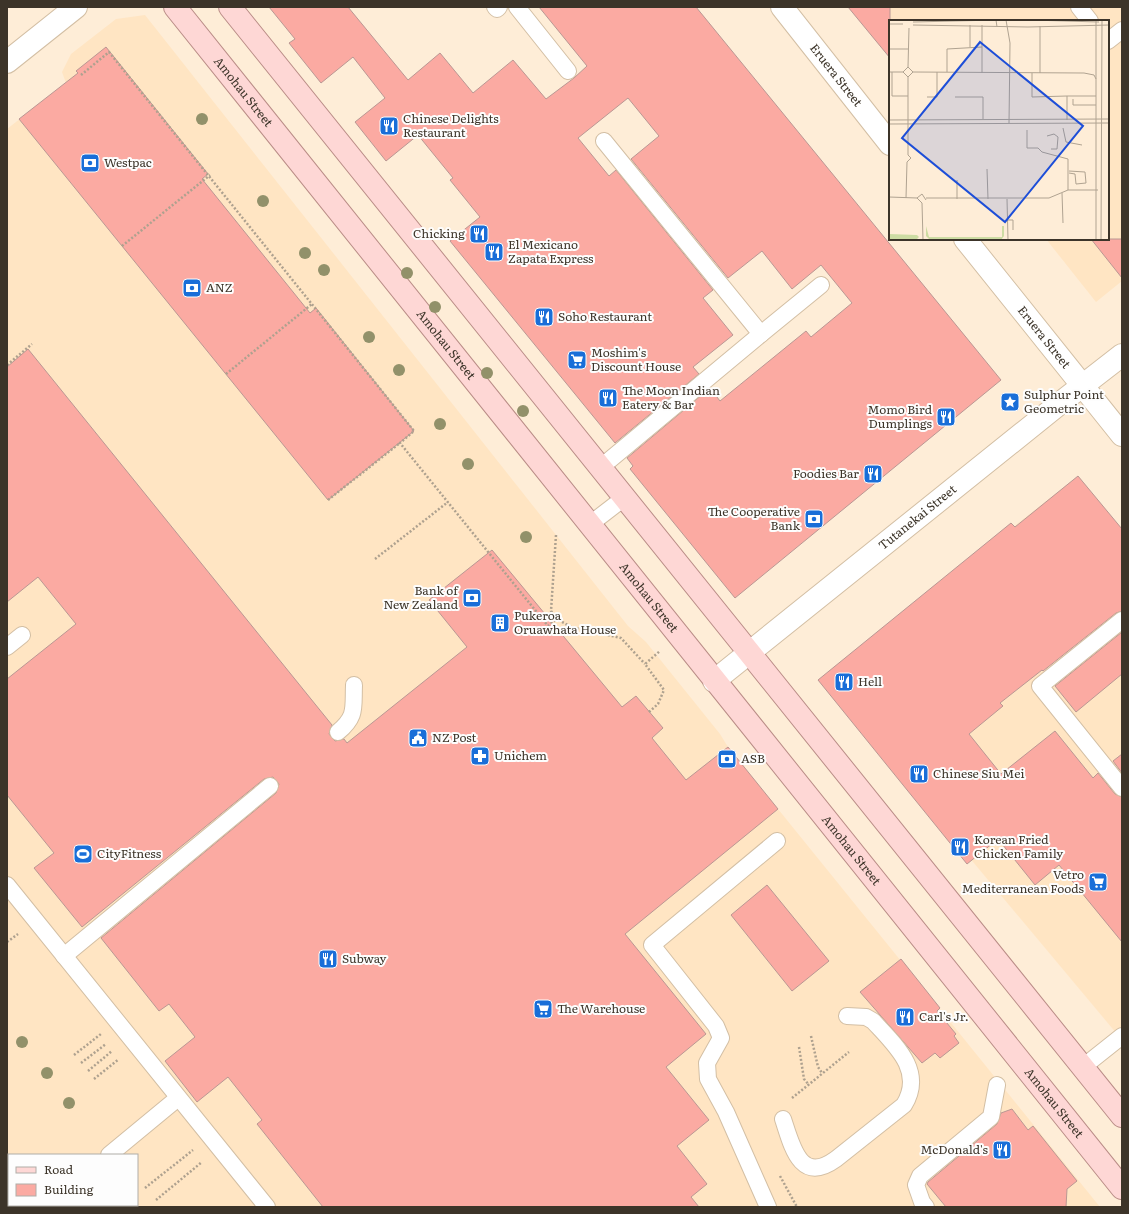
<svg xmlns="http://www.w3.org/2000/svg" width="1129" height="1214" viewBox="0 0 1129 1214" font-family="Literata,serif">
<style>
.built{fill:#ffe5c3;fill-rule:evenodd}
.building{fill:#fbaaa2;stroke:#ba9793}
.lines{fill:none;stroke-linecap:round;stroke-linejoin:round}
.service-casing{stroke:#d3bfa4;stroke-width:18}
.minor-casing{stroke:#d3bfa4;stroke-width:24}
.primary-casing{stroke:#ba8d87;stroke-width:24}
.path{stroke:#aea18f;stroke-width:2.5;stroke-dasharray:2 2;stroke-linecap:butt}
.service{stroke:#fff;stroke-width:16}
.minor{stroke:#fff;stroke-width:22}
.primary{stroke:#fed7d5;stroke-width:22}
.tree{fill:#92916a}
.labels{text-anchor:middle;stroke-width:4;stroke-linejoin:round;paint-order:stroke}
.street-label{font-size:12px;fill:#3c3429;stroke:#fdfdfd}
.poi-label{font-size:12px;fill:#3c3429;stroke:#fdfdfd;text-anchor:start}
.inset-road{fill:none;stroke:#b0a391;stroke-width:1}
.view{fill:#1d4ed8;fill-opacity:0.15;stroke:#1d4ed8;stroke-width:2}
.inset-edge{fill:none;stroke:#3c3429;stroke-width:2}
</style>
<rect width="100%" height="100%" fill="#feedd7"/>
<!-- built -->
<g class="built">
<polygon points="858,7 1122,7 1122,281 1096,302 1046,239 1108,239 1108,21 890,21"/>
<path d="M 145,15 L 628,626 L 646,642 L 720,734 L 728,747 L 778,809 L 1100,1207 L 7,1207 L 7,129 L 66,83 L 62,72 L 71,54 L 116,19 ZM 9,1155 L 137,1155 L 137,1205 L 9,1205 Z"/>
<polygon points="1078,476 1122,530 1122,1040 820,679"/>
</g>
<!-- building -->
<g class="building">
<polygon points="269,7 348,7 408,80 440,53 473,93 513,60 546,99 574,78 587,66 539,7 696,7 1001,380 735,598 630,469 633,466 627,458 710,388 720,401 806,331 811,337 852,303 821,265 792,289 762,251 728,278 631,159 659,136 628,98 578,138 609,176 616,170 713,290 703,298 733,335 693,367 699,374 615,443 450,241 480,217 450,180 453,178 418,135 386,161 355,122 385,98 353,57 321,83 289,43 295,39"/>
<polygon points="848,7 890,7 890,58"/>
<polygon points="106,47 208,174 202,179 310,313 316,308 414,431 328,500 19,119 78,73 76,71"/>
<polygon points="1091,239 1122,239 1122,278"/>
<polygon points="28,349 332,725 329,734 335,741 344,739 347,743 467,647 429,600 492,550 622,707 636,696 663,728 652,738 686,780 728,747 778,809 625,934 706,1034 666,1067 709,1120 677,1146 707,1184 691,1197 699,1207 323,1207 257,1124 262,1120 228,1077 197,1102 165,1061 195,1037 169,1004 159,1011 101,938 276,793 279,784 273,777 264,779 82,927 34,868 54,853 7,795 7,679 76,624 38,577 7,602 7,367"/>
<polygon points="1078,476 1122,529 1122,611 1116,613 1043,671 1042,670 1000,703 1003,706 969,734 1001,774 1055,731 1093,778 1098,773 1115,794 1122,797 1122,942 1059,865 1035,885 998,839 967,864 818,680 1011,523 1015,527"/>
<polygon points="1122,632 1122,674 1076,712 1055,686"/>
<polygon points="1122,754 1122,773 1113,761"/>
<polygon points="767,885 829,961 792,991 731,915"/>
<polygon points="901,959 940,1008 937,1011 956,1034 954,1036 959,1043 940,1058 935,1053 922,1063 860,992"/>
<polygon points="1012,1109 1028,1130 1033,1126 1077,1181 1067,1189 1066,1207 946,1207 927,1184 928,1182 997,1124 1001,1113"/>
</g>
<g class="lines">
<defs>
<g id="service">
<polyline points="495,7 497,9 499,7"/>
<polyline points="517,7 568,71"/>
<polyline points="1079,7 1090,21"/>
<polyline points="1108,41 1122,30"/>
<polyline points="761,334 821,285"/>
<polyline points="600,468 761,334 604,141"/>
<polyline points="589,525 624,498"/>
<polyline points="1122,620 1040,686 1122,788"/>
<polyline points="7,647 22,635"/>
<path d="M 338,732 C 357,716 353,708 354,685"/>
<polyline points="7,885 267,1207"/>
<polyline points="64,956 270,786"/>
<polyline points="1083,1067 1122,1036"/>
<path d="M 783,1119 C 792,1146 800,1185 836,1159 L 904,1105 C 925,1071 895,1045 873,1021 L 866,1017 L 847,1016"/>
<polyline points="109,1155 178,1098"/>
<polyline points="44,1207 47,1205"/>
<polyline points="768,1207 726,1112 708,1079 707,1063 721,1038 716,1026 652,945 777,841"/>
<polyline points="926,1207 922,1202 916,1185 920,1176 991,1117 997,1085"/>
</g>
<g id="minor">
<path id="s1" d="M 782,7 L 890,144"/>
<polyline points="7,62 76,7"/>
<path id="s2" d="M 965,239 L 1122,435"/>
<path id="s3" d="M 714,681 L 1064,400 L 1122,355"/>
</g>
<g id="primary">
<path id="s4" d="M 175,7 L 1122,1188"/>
<polyline points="230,7 1122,1116"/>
</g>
</defs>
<!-- service casing -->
<use href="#service" class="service-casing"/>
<!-- minor casing -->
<use href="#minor" class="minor-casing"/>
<!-- primary casing -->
<use href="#primary" class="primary-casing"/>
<!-- path -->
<g class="path">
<polyline points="81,75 109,52 414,431 400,443 548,626 557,619"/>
<polyline points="122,246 210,175"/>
<polyline points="7,365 32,344"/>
<polyline points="226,374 312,304"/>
<polyline points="328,500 400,443"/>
<polyline points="556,535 551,611 557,619 571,627 621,638 645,664"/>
<polyline points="375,559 448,502"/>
<polyline points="649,712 658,704 664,690 645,664 660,651"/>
<polyline points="7,942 18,934"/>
<polyline points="811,1036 818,1067 822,1073"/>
<polyline points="799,1047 804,1079 809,1085"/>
<polyline points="74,1055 101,1034"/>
<polyline points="81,1063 106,1044"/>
<polyline points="88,1071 112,1051"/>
<polyline points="94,1079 119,1059"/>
<polyline points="792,1098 849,1052"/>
<polyline points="780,1176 797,1207"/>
<polyline points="145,1188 193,1150"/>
<polyline points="156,1200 202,1162"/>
</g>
<!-- service -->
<use href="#service" class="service"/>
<!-- minor -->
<use href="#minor" class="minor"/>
<!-- primary -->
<use href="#primary" class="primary"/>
</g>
<!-- trees -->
<g class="tree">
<circle cx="202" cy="119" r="6"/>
<circle cx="263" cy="201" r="6"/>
<circle cx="305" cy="253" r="6"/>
<circle cx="324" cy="270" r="6"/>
<circle cx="407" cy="273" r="6"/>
<circle cx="435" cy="307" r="6"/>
<circle cx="369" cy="337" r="6"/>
<circle cx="399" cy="370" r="6"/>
<circle cx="487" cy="373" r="6"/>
<circle cx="523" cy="411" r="6"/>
<circle cx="440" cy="424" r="6"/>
<circle cx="468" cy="464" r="6"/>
<circle cx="526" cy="537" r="6"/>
<circle cx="22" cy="1042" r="6"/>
<circle cx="47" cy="1073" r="6"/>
<circle cx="69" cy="1103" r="6"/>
</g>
<!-- icons -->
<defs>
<symbol id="restaurant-square" viewBox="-11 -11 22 22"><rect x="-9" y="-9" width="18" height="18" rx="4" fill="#196ed8" stroke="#fdfdfd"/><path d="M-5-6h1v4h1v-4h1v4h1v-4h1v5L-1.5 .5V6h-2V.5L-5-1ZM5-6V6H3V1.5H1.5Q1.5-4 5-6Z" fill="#fff"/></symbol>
<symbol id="bank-square" viewBox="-11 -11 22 22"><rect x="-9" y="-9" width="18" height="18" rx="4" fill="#196ed8" stroke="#fdfdfd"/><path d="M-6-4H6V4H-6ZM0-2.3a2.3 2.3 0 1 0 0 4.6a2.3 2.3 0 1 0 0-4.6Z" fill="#fff"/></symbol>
<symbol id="supermarket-square" viewBox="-11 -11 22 22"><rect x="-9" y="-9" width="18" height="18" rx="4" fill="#196ed8" stroke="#fdfdfd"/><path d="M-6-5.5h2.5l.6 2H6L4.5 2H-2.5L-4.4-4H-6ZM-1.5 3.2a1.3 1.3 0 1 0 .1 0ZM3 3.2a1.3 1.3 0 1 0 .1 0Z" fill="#fff"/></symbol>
<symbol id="sight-square" viewBox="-11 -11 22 22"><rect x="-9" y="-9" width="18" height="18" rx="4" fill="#196ed8" stroke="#fdfdfd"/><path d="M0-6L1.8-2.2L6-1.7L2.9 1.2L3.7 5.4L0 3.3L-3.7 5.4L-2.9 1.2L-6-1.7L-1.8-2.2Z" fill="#fff"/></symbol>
<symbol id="building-square" viewBox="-11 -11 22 22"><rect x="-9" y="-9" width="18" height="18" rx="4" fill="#196ed8" stroke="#fdfdfd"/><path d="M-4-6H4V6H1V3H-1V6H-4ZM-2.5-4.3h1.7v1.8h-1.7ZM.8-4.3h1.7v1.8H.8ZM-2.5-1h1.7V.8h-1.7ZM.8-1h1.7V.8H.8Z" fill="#fff"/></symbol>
<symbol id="civic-square" viewBox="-11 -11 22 22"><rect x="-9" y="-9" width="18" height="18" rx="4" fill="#196ed8" stroke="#fdfdfd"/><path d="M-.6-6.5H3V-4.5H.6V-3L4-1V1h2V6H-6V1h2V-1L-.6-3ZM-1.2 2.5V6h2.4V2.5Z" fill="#fff"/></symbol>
<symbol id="pharmacy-square" viewBox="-11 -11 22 22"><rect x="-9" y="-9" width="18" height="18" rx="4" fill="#196ed8" stroke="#fdfdfd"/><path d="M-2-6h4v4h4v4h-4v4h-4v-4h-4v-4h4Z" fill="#fff"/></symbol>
<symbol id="stadium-square" viewBox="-11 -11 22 22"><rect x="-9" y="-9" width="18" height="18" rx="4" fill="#196ed8" stroke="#fdfdfd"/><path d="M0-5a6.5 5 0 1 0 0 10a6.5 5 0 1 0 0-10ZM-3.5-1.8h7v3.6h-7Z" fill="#fff"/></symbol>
</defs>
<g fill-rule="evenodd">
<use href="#restaurant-square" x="378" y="115" width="22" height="22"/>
<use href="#bank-square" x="79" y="152" width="22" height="22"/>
<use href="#restaurant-square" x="468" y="223" width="22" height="22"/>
<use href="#restaurant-square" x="483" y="241" width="22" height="22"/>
<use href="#bank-square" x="181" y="277" width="22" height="22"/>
<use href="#restaurant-square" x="533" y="306" width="22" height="22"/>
<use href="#supermarket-square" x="566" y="349" width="22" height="22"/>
<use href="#restaurant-square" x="597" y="387" width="22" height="22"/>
<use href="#sight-square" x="999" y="391" width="22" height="22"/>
<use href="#restaurant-square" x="935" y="406" width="22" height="22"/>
<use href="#restaurant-square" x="862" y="463" width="22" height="22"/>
<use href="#bank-square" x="803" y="508" width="22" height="22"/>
<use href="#bank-square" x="461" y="587" width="22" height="22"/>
<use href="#building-square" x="489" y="612" width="22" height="22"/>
<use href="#restaurant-square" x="833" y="671" width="22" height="22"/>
<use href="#civic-square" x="407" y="727" width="22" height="22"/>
<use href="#pharmacy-square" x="469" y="745" width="22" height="22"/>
<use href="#bank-square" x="716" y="748" width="22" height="22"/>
<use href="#restaurant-square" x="908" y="763" width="22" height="22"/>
<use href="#restaurant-square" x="949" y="836" width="22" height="22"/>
<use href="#stadium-square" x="72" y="843" width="22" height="22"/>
<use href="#supermarket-square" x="1087" y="871" width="22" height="22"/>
<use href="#restaurant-square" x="317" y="948" width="22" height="22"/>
<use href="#supermarket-square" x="532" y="998" width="22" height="22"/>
<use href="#restaurant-square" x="894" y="1006" width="22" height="22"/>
<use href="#restaurant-square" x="991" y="1139" width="22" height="22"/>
</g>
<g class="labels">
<!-- street labels -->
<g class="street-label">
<text dy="4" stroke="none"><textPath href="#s1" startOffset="87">Eruera Street</textPath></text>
<text dy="4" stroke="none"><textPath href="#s4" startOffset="109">Amohau Street</textPath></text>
<text dy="4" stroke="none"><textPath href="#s2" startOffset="126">Eruera Street</textPath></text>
<text dy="4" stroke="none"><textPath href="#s4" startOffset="433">Amohau Street</textPath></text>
<text dy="4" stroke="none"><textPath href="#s3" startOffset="261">Tutanekai Street</textPath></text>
<text dy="4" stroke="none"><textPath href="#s4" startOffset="757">Amohau Street</textPath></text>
<text dy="4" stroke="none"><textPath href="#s4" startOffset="1081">Amohau Street</textPath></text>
<text dy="4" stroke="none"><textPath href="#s4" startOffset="1405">Amohau Street</textPath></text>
</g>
<!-- poi labels -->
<g class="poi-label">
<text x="403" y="123">Chinese Delights<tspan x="403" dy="14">Restaurant</tspan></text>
<text x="104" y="167">Westpac</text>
<text x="465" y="238" text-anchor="end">Chicking</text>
<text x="508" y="249">El Mexicano<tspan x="508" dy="14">Zapata Express</tspan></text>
<text x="206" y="292">ANZ</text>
<text x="558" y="321">Soho Restaurant</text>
<text x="591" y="357">Moshim's<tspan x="591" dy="14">Discount House</tspan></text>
<text x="622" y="395">The Moon Indian<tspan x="622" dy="14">Eatery &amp; Bar</tspan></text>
<text x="1024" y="399">Sulphur Point<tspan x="1024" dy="14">Geometric</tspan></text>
<text x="932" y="414" text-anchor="end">Momo Bird<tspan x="932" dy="14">Dumplings</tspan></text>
<text x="859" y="478" text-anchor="end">Foodies Bar</text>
<text x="800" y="516" text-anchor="end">The Cooperative<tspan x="800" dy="14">Bank</tspan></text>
<text x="458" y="595" text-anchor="end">Bank of<tspan x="458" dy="14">New Zealand</tspan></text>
<text x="514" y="620">Pukeroa<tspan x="514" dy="14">Oruawhata House</tspan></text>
<text x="858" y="686">Hell</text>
<text x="432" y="742">NZ Post</text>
<text x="494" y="760">Unichem</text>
<text x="741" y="763">ASB</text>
<text x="933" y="778">Chinese Siu Mei</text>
<text x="974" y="844">Korean Fried<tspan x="974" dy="14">Chicken Family</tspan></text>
<text x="97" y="858">CityFitness</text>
<text x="1084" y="879" text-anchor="end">Vetro<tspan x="1084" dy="14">Mediterranean Foods</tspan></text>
<text x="342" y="963">Subway</text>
<text x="557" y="1013">The Warehouse</text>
<text x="919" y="1021">Carl's Jr.</text>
<text x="988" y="1154" text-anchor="end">McDonald's</text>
</g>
</g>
<!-- overview -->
<g transform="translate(889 20)">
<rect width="220" height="220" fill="#feedd7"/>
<path d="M 37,206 L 40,217 L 113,217 L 113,206 L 115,206 L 115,216 L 112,220 L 41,220 L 37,216 ZM 0,214 L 28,215 L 30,217 L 27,220 L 0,220 Z" fill="#cddca3"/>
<path class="inset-road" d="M 117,0 L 121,23 L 120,103M 142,0 L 210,2M 24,2 L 107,0 L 108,7M 0,4 L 14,4M 24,5 L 139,7 L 220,5M 151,6 L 151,53M 81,27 L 81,5M 93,27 L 93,53M 0,29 L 19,29M 19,47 L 20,8M 19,47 L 14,52 L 19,57M 0,52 L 14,52M 3,52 L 3,76 L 19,76M 24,52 L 195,53 L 205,55 L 207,59M 58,52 L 58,29 L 93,27 L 93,5M 143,53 L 143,77 L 178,76M 38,77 L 48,77 L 48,52M 66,77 L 94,77 L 94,99M 184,79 L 184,85 L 207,85M 0,100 L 220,99M 178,100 L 178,76 L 207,76M 0,104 L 220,103M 174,108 L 177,122 L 193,125M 138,110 L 138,128 L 149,128 L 153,132 L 179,139 L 179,170M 158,116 L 165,114 L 169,117 L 168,129 L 162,129M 98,149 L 99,179M 180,151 L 196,152 L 197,163 L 187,164 L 186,154 L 180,153M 68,160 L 68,179M 173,173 L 174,203M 0,177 L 28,178 L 33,183 L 34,220M 17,178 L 18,142 L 22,138 L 19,135 L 19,57 L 24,52 L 19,47M 28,178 L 33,174 L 37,180M 37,178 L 160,178 L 179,170 L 209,170M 118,179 L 119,220M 118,200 L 124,200 L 124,210M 207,220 L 207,0M 212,220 L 213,0"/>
<path class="view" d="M 91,22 L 194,106 L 116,202 L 13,118 Z"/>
<rect width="220" height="220" class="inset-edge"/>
</g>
<!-- border -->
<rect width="1129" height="1214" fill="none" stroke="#3c3429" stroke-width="16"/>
<!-- legend -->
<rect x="8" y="1154" width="130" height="52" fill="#fdfdfd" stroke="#b0ada8"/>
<rect x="16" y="1167" width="20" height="6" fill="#fed7d5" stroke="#b0ada8"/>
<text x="44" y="1174" font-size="12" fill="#3c3429">Road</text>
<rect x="16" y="1184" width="20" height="12" fill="#fbaaa2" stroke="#b0ada8"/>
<text x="44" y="1194" font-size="12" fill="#3c3429">Building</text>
</svg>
